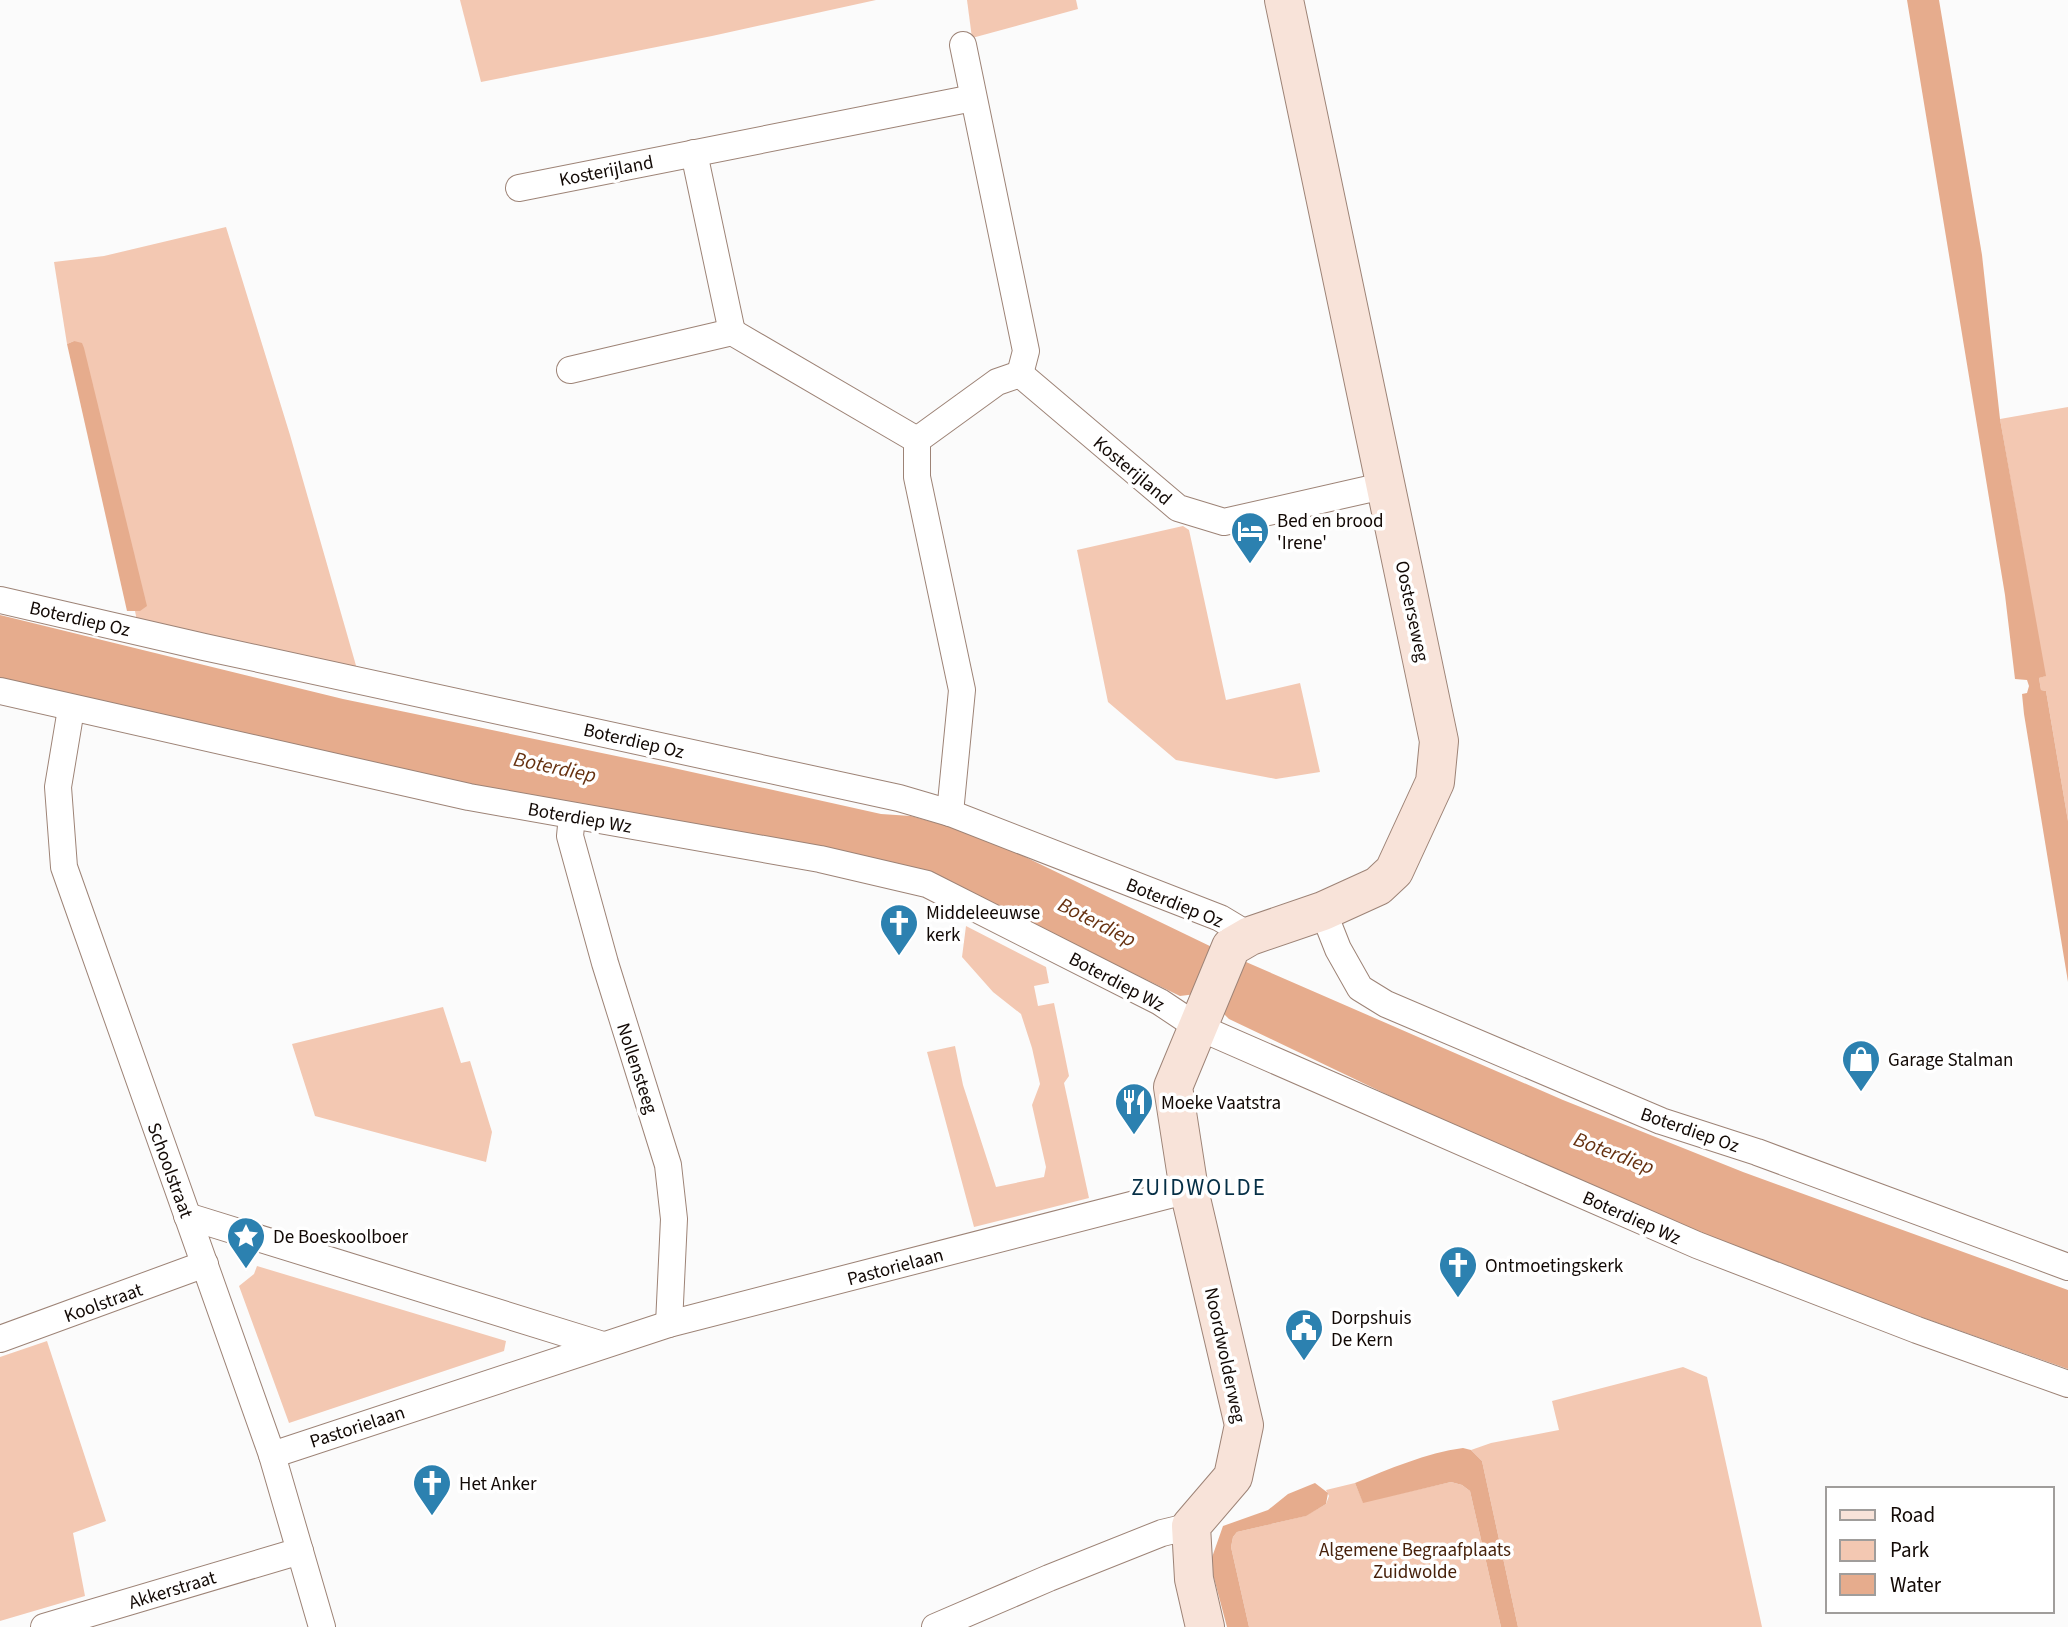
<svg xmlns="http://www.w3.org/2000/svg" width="2068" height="1627" viewBox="0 0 2068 1627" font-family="'Source Sans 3',sans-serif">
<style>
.green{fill:#f3c8b2}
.water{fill:#e6ac8d}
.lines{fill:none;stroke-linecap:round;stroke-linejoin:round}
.street-casing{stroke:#9d8376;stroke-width:28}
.secondary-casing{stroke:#9d8376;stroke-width:40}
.street{stroke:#fff;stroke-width:26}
.secondary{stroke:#f8e3d9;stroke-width:38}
.labels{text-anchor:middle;stroke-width:7;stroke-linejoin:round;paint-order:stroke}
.street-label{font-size:19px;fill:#120905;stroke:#fff}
.poi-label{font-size:19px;fill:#120905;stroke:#fff;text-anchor:start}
.park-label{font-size:19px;fill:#48220c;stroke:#fff}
.water-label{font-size:21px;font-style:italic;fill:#65300f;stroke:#fff}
.quarter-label{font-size:23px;letter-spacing:2px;fill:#052f46;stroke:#fff}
</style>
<rect width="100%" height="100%" fill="#fbfbfb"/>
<!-- green -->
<g class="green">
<polygon points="460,0 876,0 712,36 481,82"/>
<polygon points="967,0 1076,0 1078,9 972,38"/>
<polygon points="226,227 290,435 357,669 137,621 135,611 140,611 74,341 67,344 54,262 104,256"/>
<polygon points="2068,407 2068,821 2046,691 2041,690 2039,678 2045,676 2000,419"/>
<polygon points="1183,526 1189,530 1226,700 1300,683 1320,772 1276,779 1176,760 1108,702 1077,550"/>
<polygon points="966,926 1046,967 1049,983 1034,986 1038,1006 1054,1003 1069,1076 1064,1083 1089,1198 974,1227 927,1052 955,1046 963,1085 996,1187 1044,1177 1046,1167 1032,1105 1040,1084 1032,1048 1021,1014 993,992 962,957"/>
<polygon points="443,1007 461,1063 470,1061 492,1132 486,1162 315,1116 292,1044"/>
<polygon points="257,1266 506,1341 504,1351 289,1423 239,1286 254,1274"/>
<polygon points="47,1341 106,1521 73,1533 85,1596 0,1621 0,1357"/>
<polygon points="1683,1367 1707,1377 1762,1627 1518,1627 1482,1461 1471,1450 1491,1443 1559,1430 1552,1401"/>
<polygon points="1451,1482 1462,1485 1470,1491 1501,1627 1249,1627 1231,1547 1233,1537 1237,1532 1305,1516 1326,1504 1329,1496 1326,1490 1355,1483 1363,1502"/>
</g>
<!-- water -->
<g class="water">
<polygon points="1907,0 1939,0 1982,255 2000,419 2046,676 2039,678 2041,690 2046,691 2068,821 2068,982 2024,714 2022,694 2027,693 2029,686 2027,680 2015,679 2005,595"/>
<polygon points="74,341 82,343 84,348 147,606 140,611 127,611 67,344"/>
<polygon points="0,615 343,699 669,767 881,814 911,816 980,835 1216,949 1563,1100 1743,1172 2068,1290 2068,1369 1845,1290 1551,1173 1229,1019 1222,1012 1196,994 1180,996 977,898 697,827 419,774 142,713 0,678"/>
<path d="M 1463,1448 L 1471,1450 L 1482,1461 L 1518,1627 L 1501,1627 L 1470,1491 L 1462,1485 L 1451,1482 L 1363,1503 L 1355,1483 C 1389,1469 1426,1453 1463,1448 Z"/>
<polygon points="1315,1483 1328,1493 1326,1504 1306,1516 1237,1532 1233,1537 1231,1547 1249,1627 1227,1627 1210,1563 1223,1526 1268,1510 1288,1494"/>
</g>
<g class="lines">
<defs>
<g id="street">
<polyline points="963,45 1026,351 1020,374"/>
<polyline points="694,153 732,332"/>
<polyline points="519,188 973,98"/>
<polyline points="570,370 732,332 917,440 997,382 1020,374"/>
<polyline points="1020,374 1178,508 1224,522 1387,485"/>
<polyline points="917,440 917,477 962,690 950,813"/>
<polyline points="0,600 204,647 899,798 950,813 1220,918 1250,936"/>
<polyline points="0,691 469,797 820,859 927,884 1160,1002 1196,1026 1697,1245 1917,1330 2068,1384"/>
<polyline points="71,709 58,787 64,867 272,1455 322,1627"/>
<polyline points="572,816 570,836 605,963 668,1165 674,1219 669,1324"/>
<polyline points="1323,911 1338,949 1360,988 1386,1004 1661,1121 1757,1152 2068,1267"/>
<polyline points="187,1216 603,1345"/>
<polyline points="0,1339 205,1264"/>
<polyline points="272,1455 669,1324 1189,1190"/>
<polyline points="44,1627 300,1551"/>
<polyline points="935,1627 1049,1578 1162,1533 1191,1526"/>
</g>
<polyline id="secondary" points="1205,1627 1194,1579 1191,1526 1233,1477 1244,1425 1189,1190 1173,1087 1231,947 1250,936 1323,911 1378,886 1394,871 1435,782 1439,741 1284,0"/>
</defs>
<!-- street casing -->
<use href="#street" class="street-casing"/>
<!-- secondary casing -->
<use href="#secondary" class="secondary-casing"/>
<!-- street -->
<use href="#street" class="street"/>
<!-- secondary -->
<use href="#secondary" class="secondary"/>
</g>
<!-- icons -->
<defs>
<symbol id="hotel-pin" viewBox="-11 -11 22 30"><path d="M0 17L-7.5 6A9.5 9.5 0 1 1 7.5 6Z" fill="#2c81b0" stroke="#fff"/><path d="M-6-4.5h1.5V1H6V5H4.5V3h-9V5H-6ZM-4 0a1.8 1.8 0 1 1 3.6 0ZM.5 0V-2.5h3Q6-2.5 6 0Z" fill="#fff"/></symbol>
<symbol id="church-pin" viewBox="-11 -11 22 30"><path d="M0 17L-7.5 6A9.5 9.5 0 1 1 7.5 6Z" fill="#2c81b0" stroke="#fff"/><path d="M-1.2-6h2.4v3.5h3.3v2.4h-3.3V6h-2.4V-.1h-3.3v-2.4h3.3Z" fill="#fff"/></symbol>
<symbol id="shop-pin" viewBox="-11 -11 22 30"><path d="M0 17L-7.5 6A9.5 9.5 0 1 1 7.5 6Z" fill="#2c81b0" stroke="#fff"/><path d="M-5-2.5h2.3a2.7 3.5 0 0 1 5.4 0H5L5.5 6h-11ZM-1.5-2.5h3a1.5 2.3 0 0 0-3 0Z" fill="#fff"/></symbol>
<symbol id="restaurant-pin" viewBox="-11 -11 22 30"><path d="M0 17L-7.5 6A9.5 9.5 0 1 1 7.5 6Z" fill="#2c81b0" stroke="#fff"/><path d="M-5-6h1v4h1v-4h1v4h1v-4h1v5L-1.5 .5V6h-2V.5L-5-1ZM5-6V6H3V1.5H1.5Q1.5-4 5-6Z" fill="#fff"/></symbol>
<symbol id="sight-pin" viewBox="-11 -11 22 30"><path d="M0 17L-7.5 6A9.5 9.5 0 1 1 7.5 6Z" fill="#2c81b0" stroke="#fff"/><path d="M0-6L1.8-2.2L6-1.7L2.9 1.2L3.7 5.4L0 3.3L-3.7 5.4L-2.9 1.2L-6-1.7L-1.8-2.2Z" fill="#fff"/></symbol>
<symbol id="civic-pin" viewBox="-11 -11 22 30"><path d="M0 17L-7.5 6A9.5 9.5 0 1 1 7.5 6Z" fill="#2c81b0" stroke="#fff"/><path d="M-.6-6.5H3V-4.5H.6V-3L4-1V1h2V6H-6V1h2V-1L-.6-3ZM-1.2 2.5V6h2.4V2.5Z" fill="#fff"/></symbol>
</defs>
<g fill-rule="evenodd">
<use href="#hotel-pin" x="1228" y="509" width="44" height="60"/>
<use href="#church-pin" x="877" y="901" width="44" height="60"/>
<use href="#shop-pin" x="1839" y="1037" width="44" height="60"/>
<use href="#restaurant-pin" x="1112" y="1080" width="44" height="60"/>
<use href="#sight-pin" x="224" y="1214" width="44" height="60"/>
<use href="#church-pin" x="1436" y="1243" width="44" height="60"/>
<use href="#civic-pin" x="1282" y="1306" width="44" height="60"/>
<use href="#church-pin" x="410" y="1461" width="44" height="60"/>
</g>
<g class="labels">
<!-- street labels -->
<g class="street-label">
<text transform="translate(606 170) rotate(-11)" y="7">Kosterijland</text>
<text transform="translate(1133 470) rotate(40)" y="7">Kosterijland</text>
<text transform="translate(1413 611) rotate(78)" y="7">Oosterseweg</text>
<text transform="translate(80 618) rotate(13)" y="7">Boterdiep Oz</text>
<text transform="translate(634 740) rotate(13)" y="7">Boterdiep Oz</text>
<text transform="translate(580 817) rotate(10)" y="7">Boterdiep Wz</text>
<text transform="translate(1175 902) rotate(22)" y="7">Boterdiep Oz</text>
<text transform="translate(1117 981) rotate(28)" y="7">Boterdiep Wz</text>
<text transform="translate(638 1068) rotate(72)" y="7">Nollensteeg</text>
<text transform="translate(1690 1129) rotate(19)" y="7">Boterdiep Oz</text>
<text transform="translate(171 1170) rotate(70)" y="7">Schoolstraat</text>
<text transform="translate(1632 1217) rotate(24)" y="7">Boterdiep Wz</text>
<text transform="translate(895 1266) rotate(-15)" y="7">Pastorielaan</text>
<text transform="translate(103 1302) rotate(-20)" y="7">Koolstraat</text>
<text transform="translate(1226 1355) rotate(78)" y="7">Noordwolderweg</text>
<text transform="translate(357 1426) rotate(-18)" y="7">Pastorielaan</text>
<text transform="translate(172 1589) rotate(-17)" y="7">Akkerstraat</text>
</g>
<!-- poi labels -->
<g class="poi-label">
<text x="1277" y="527">Bed en brood<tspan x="1277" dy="22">'Irene'</tspan></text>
<text x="926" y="919">Middeleeuwse<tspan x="926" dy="22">kerk</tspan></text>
<text x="1888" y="1066">Garage Stalman</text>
<text x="1161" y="1109">Moeke Vaatstra</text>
<text x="273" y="1243">De Boeskoolboer</text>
<text x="1485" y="1272">Ontmoetingskerk</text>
<text x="1331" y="1324">Dorpshuis<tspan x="1331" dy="22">De Kern</tspan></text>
<text x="459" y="1490">Het Anker</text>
</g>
<!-- park labels -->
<g class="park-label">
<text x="1415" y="1556">Algemene Begraafplaats<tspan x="1415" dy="22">Zuidwolde</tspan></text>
</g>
<!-- water labels -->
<g class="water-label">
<text transform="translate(555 767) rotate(12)" y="7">Boterdiep</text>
<text transform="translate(1097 922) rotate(27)" y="7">Boterdiep</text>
<text transform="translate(1614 1153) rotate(21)" y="7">Boterdiep</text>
</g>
<!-- quarter labels -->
<g class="quarter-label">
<text x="1199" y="1195">ZUIDWOLDE</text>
</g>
</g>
<!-- legend -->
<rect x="1826" y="1487" width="228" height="126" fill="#ffffff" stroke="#a09d9b" stroke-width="2"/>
<rect x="1840" y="1510" width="35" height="10" fill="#f8e3d9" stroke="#a09d9b" stroke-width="2"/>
<text x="1890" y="1522" font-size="21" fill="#120905">Road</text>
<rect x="1840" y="1540" width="35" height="21" fill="#f3c8b2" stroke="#a09d9b" stroke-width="2"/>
<text x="1890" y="1557" font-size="21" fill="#120905">Park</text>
<rect x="1840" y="1574" width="35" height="21" fill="#e6ac8d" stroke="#a09d9b" stroke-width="2"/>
<text x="1890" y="1592" font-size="21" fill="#120905">Water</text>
</svg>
